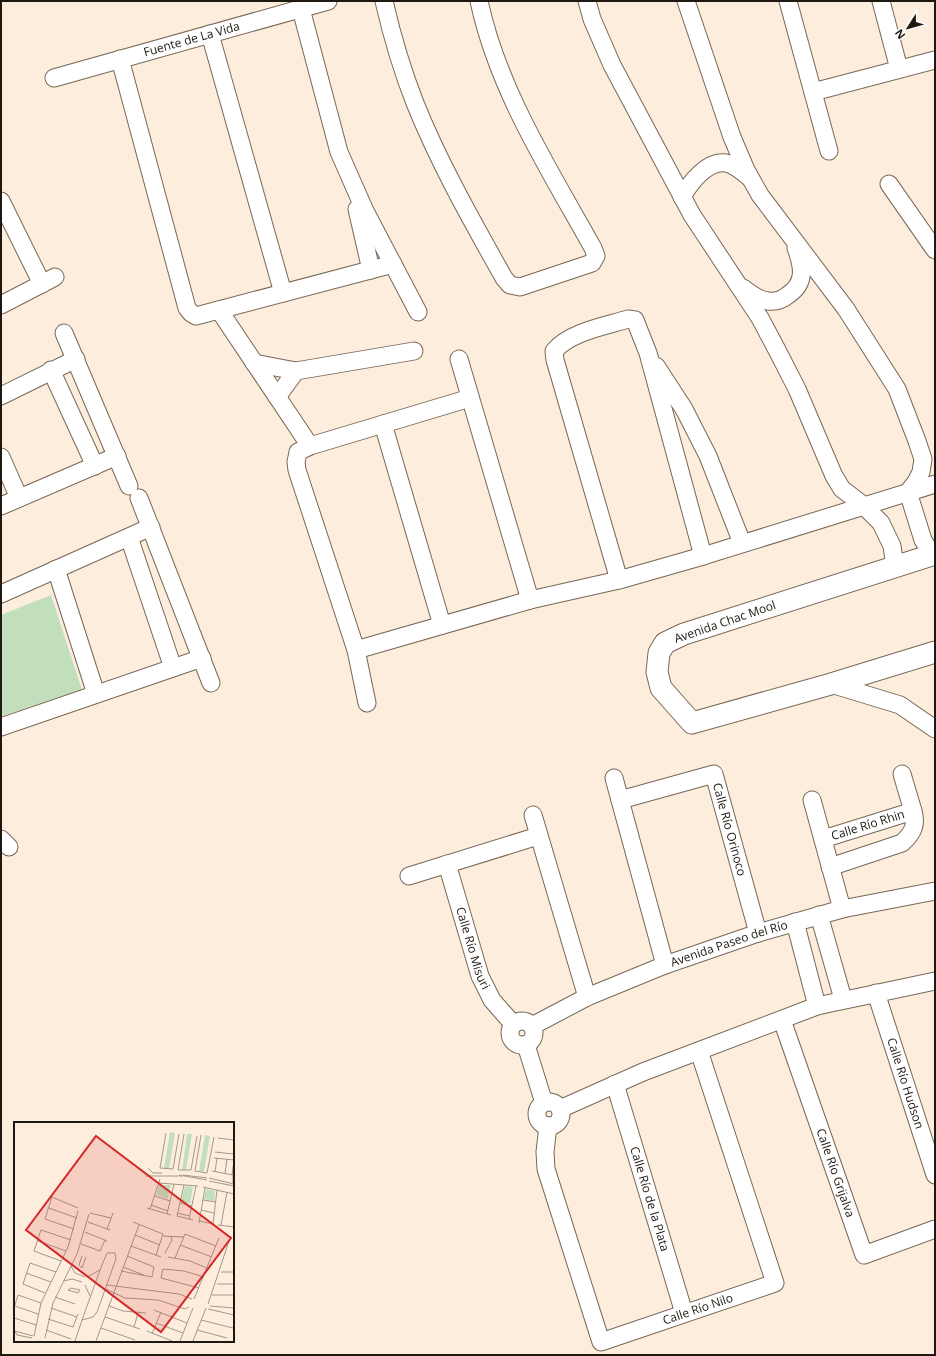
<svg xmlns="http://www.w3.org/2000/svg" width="936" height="1356" viewBox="0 0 936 1356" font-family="'Open Sans',sans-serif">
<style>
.green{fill:#c2dfbb}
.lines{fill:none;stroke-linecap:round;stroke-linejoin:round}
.minor-casing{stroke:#786756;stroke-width:19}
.major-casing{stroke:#786756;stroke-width:23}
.minor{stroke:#fff;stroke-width:17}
.major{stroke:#fff;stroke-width:21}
.labels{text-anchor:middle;stroke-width:3.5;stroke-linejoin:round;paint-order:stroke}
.street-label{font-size:12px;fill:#1f1811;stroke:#fdfdfd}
.inset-road{fill:none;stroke:#a4988b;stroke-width:1}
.view{fill:#d62828;fill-opacity:0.15;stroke:#d62828;stroke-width:2}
.inset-edge{fill:none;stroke:#1f1811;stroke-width:2}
</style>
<rect width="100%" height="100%" fill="#fdeddd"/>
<!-- green -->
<polygon class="green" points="51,595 82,690 2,716 1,615"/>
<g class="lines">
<defs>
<g id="minor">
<path d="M 384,1 C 392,36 402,70 415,103 C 439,163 472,221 504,278 L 510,285 L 520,287 L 592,263 L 596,256 L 593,248 C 549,169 498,90 479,1"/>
<polyline points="587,1 592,19 612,65 692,215 760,318 777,350 797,389 834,476 842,489 863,505 881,523 892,546 895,566"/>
<polyline points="686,1 732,137 746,170 760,195 846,309 897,389 917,441 923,459 921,472 916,482 908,492 923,540 932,555"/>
<polyline points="788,1 829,151"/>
<polyline points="881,1 899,69"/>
<polyline points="301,9 339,152 365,211 418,312"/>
<polyline points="210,34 283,293"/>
<polyline points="120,59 187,308 191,313 196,316 393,264"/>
<path id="s1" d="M 54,78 L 328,1"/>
<polyline points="813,92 935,60"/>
<polyline points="889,184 935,250"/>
<path d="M 682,197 C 690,183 707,160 726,163 C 735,165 743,172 750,178"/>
<polyline points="1,201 42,284"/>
<polyline points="357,209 371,270"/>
<path d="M 743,288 C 750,293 758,300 768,301 C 775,302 782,300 788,295 C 806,283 803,267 796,248"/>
<polyline points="1,305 55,277"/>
<polyline points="219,310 310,446"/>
<polyline points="64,333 129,486"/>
<polyline points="459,359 530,600"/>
<polyline points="254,363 296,371"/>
<polyline points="656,366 684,409 708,456 742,543"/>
<polyline points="51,370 95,466"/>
<polyline points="1,396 76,359"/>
<polyline points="277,397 296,371 414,351"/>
<polyline points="383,424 442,625"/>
<polyline points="1,457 19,498"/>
<polyline points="139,498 211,683"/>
<polyline points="1,506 117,456"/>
<polyline points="129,537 173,668"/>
<polyline points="56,569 96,694"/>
<path d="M 619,580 L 555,360 L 554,351 C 570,332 605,326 628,319 L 635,320 L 648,353 L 703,556"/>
<polyline points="1,594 151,527"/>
<polyline points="356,650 530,600 619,580 703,556 935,484"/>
<polyline points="831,684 900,705 935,729"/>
<polyline points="367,703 356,650 297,470 296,462 298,452 310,446 470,398"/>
<polyline points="1,727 202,658"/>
<polyline points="902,774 913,811"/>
<polyline points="614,778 665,965"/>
<path id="s2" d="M 620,800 L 714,774 L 758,933"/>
<polyline points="812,800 842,909"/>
<polyline points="533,815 587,997"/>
<polyline points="1,839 9,847"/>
<path id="s3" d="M 823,839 L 913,811 C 917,825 913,833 902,843 L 830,867"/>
<path id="s4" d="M 447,864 L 480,976 L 492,1000 L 513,1024"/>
<polyline points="409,876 538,836"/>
<polyline points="819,915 843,999"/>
<polyline points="795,922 817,1006"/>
<path id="s5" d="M 876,993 L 935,1175"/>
<path id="s6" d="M 782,1020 L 864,1255 L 935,1229"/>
<circle cx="522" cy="1033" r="12"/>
<path id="s7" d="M 532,1026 L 587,997 L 665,965 L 758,933 L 842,909 L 935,891"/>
<polyline points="526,1045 544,1103"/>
<path id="s8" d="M 615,1084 L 684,1313"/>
<circle cx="549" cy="1114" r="12"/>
<polyline points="560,1109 643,1072 817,1006 935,981"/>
<path id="s9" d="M 548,1126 L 545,1152 L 546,1169 L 601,1342 L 775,1283 L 699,1051"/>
</g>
<polyline id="major" points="935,554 684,634 665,643 659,653 657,672 661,688 692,723 831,684 935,652"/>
</defs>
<!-- minor casing -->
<use href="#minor" class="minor-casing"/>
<!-- major casing -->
<use href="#major" class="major-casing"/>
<!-- minor -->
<use href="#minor" class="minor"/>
<!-- major -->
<use href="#major" class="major"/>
</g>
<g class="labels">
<!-- street labels -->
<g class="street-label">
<text dy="4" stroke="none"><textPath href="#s1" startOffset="143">Fuente de La Vida</textPath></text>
<text transform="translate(725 622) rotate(-19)" y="4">Avenida Chac Mool</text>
<text dy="4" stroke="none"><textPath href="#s3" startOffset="47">Calle Río Rhin</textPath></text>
<text dy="4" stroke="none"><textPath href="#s2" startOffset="155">Calle Río Orinoco</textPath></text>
<text dy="4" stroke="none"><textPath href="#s7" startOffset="214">Avenida Paseo del Río</textPath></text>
<text dy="4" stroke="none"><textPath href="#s4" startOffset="88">Calle Río Misuri</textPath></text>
<text dy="4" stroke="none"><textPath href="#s5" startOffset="95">Calle Río Hudson</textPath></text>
<text dy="4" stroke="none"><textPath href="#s6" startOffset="162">Calle Río Grijalva</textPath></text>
<text dy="4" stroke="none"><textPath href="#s8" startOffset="120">Calle Río de la Plata</textPath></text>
<text dy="4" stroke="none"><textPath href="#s9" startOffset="327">Calle Río Nilo</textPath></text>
</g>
</g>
<!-- overview -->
<g transform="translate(14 1122)">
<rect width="220" height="220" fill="#fdeddd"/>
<path d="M 156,10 L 161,11 L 155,47 L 150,46 ZM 173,12 L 178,12 L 172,48 L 168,48 ZM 191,13 L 196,14 L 190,50 L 185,49 ZM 145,63 L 157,63 L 154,77 L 142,73 ZM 171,64 L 179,65 L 176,82 L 167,80 ZM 192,67 L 201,69 L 200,79 L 190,77 Z" fill="#c2dfbb"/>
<path class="inset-road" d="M 152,11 L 146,46 L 159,47 L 165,12M 170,12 L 164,48 L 177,48 L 183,14M 187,13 L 181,49 L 193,51 L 200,15M 204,16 L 220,18M 201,30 L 220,32M 200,36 L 220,38M 134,46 L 139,51 L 148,51M 198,49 L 219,53 L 219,61M 201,50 L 203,36M 211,52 L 213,37M 169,53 L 193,56M 218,53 L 220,38M 132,54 L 165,54M 168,55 L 165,53 L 193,58M 195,56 L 220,62M 195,59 L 220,64M 145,61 L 184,64M 189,65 L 220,72M 141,74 L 156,79M 189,78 L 202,80M 166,81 L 178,84M 137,83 L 154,89M 35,86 L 63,96M 133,86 L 157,93M 136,87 L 146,57M 187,88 L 200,91M 76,91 L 97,96M 163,91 L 176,94M 153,92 L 160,62M 163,94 L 170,63M 163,94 L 179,98M 175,97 L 182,64M 186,99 L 199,102M 74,100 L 96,108M 119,100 L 149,112 L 142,133M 185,101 L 191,66M 199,102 L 203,68M 204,103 L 220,105M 207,103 L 213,70M 60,107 L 31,97 L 38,75 L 64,86M 93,107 L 99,91M 71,110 L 93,119M 121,113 L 146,123M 149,114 L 170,115M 24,119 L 52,129M 67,122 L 86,129 L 91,118M 166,123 L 198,135M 117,124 L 147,135M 151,131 L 158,118 L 157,114M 68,134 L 65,143 L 68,146 L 72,135M 154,135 L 176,139 L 193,146M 161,136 L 171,112 L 202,124M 47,139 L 20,129 L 27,108 L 57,118M 57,144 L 61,151 L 71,155M 109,145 L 130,153M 107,149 L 138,155 L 140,145 L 113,134M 207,150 L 220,150M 12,151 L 37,160M 73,155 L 86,148M 50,159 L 58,157 L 68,160M 203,162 L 220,162M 71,163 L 76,174M 93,163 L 165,172 L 178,177M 57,166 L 66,168 L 64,171 L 54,168 ZM 185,166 L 147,156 L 149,147 L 170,149 L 190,155M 92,167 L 111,176 L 144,178 L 171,187 L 175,185M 31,171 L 9,162 L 16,141 L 42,150M 198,173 L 220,173M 41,175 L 61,182M 180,177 L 205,116M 194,182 L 215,119M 1,184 L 24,192M 95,184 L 109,189 L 132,191M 196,184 L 220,186M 0,186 L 4,173 L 27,181M 37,186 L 63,195M 194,187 L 220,193M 140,188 L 173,201M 91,195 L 126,207M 0,196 L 22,203M 34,197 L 59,205 L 64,192M 187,198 L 219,206M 142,201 L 169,211M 120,205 L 124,191M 87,206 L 121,218M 0,207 L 3,213 L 18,216M 32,208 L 57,217M 183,208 L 213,216M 1,209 L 19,214M 133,209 L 158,219M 138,212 L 147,190M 20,214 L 27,181 L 54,125 L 64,89M 31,216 L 39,181 L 63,132 L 75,92M 61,219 L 68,198 L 86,148 L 93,131 L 101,131 L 102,137 L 83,190 L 79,195 L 68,198M 82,219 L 125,103M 166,219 L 179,186M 179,219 L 192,186"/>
<path class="view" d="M 82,14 L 217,116 L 147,210 L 12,108 Z"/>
<rect width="220" height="220" class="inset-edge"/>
</g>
<!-- border -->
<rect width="936" height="1356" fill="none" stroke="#1f1811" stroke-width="4"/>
<!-- north arrow -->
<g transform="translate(908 28) rotate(233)" stroke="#fdfdfd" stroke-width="3" paint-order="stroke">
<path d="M0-3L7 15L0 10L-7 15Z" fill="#1f1811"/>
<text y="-6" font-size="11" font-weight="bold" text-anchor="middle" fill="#1f1811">N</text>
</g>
</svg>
